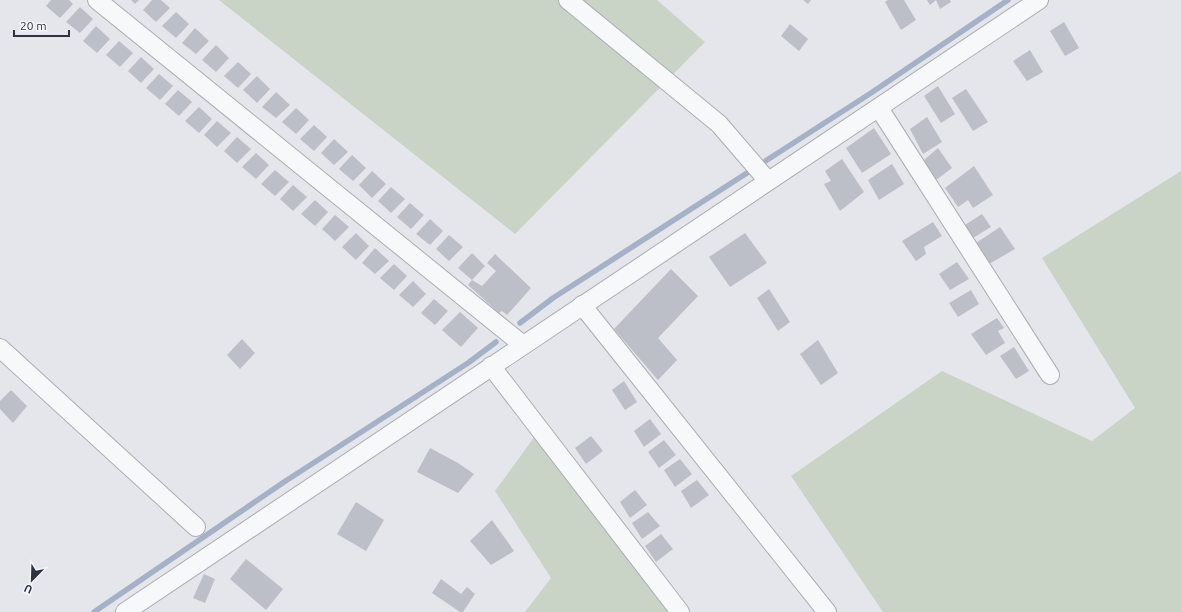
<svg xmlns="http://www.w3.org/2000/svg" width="1181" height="612" viewBox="0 0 1181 612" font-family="Ubuntu,sans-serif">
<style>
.green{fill:#c9d4c6}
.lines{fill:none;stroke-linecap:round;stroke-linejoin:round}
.stream{stroke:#a4b1c7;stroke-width:5.5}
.building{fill:#bcbfc7}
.minor-casing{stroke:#aaadb5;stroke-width:20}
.minor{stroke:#f7f8f9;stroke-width:18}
</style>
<rect width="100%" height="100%" fill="#e4e6eb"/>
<!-- green -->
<g class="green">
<polygon points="219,0 657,0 705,42 515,234"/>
<polygon points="1181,171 1181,612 883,612 791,476 942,371 1092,441 1135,408 1042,258"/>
<polygon points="535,436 669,612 525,612 551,578 495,491"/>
</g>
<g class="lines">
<!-- stream -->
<g class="stream">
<polyline points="520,323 553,298 871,93 1008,0"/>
<polyline points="94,612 284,482 468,363 496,342"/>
</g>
</g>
<!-- building -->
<g class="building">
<polygon points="51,0 69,0 73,4 60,18 46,6"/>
<polygon points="131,0 139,0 135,4"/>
<polygon points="152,0 161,0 170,8 156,22 143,10"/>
<polygon points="803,0 811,0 808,4"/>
<polygon points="888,0 904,0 916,20 901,30 885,2"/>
<polygon points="927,0 950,0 951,2 940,9 936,0 930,5"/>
<polygon points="80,7 93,19 80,33 66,22"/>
<polygon points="176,12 189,24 176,38 162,26"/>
<polygon points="1064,22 1079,48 1065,56 1050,31"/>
<polygon points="790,24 808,39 799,51 781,36"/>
<polygon points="96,26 110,39 97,53 83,41"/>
<polygon points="195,28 209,41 196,54 182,43"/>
<polygon points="119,41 133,53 120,67 106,55"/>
<polygon points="216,45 229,58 216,72 202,60"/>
<polygon points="1030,50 1043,72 1027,81 1013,61"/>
<polygon points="141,57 154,69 141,83 128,71"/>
<polygon points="238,62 251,74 238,88 224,76"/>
<polygon points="159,74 173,86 160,100 146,88"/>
<polygon points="257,76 270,89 257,103 243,90"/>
<polygon points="938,86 955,114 941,123 924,96"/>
<polygon points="966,89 988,122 973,131 952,98"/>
<polygon points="178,90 192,102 179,116 165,104"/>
<polygon points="276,92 290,105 276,118 262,107"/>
<polygon points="199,107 212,119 199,133 185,121"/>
<polygon points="296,108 309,120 296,134 282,122"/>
<polygon points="927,117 942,142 923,154 910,129"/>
<polygon points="217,121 231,133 217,147 204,135"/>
<polygon points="314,125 327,137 314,151 300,139"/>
<polygon points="874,128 891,154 862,173 846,148"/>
<polygon points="237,137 251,149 237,163 224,151"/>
<polygon points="334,139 348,152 334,165 321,153"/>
<polygon points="938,148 952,168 936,180 924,160"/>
<polygon points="256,153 269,165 256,179 242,167"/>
<polygon points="352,155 366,168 353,181 339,169"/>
<polygon points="842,159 864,192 840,211 824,184 831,181 825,171"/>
<polygon points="892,164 904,184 879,200 868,180"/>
<polygon points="974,166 993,195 973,208 968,200 958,207 945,188"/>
<polygon points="275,170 289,182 275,196 261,184"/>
<polygon points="372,171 386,184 372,198 359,185"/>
<polygon points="293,185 307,197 293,211 280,199"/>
<polygon points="391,187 405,199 391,213 378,201"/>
<polygon points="315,200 328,212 315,226 301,214"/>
<polygon points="410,203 424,215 411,229 397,217"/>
<polygon points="982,214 991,227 973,238 965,225"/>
<polygon points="335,215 349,227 335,241 322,229"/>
<polygon points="430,219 443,231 430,245 416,234"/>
<polygon points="933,222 942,236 924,247 926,254 916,261 902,241"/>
<polygon points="1000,227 1015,249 989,264 976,243"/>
<polygon points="356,233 369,246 356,260 342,247"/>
<polygon points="745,233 767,263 730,287 709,257"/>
<polygon points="449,235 463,247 449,261 436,249"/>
<polygon points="375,248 389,261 375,274 362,263"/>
<polygon points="472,253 485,266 472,280 458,268"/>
<polygon points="495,254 531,288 507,315 502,311 499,313 468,285 472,280 482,286 496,271 487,263"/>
<polygon points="957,262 969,279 950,290 939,274"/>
<polygon points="394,264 407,276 394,290 380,278"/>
<polygon points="671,269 698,296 658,338 677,360 658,380 614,329"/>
<polygon points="413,281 426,294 413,307 399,295"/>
<polygon points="769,289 790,322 778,331 757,298"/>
<polygon points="971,290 979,304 958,317 949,303"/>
<polygon points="434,299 448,311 435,325 421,313"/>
<polygon points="460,312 478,328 461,347 442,330"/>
<polygon points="997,318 1004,328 998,331 1005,343 986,355 971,334"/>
<polygon points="242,339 255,353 240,369 227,355"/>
<polygon points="818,340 838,373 821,385 800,354"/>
<polygon points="1014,347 1029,371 1016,379 1000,356"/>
<polygon points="624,381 637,402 625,410 612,390"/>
<polygon points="11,390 27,406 13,423 0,409 0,401"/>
<polygon points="650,419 661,434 644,447 634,431"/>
<polygon points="591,436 603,451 586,464 575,448"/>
<polygon points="664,440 676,455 659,468 648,452"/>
<polygon points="430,448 458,463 474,474 458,493 417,472"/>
<polygon points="680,459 692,474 675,487 664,470"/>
<polygon points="697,480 709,495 691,508 681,491"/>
<polygon points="635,490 647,505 630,518 620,502"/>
<polygon points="356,502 384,520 366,551 337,534"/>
<polygon points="648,512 660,526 642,539 632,523"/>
<polygon points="492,520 514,551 491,565 470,541"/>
<polygon points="661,534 673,549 656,562 645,546"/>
<polygon points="246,559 283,589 266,610 230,579"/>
<polygon points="204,574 215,579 205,603 193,598"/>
<polygon points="441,579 461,594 467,587 475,594 463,612 460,612 432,593"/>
</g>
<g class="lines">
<defs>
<g id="minor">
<polyline points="97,0 523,345"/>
<polyline points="568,0 719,124 768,181"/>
<polyline points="879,108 1050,375"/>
<polyline points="582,305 827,612"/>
<polyline points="0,348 196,527"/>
<polyline points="491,366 680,612"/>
<polyline points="125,612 1039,0"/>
</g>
</defs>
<!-- minor casing -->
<use href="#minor" class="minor-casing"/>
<!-- minor -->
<use href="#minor" class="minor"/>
</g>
<!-- north arrow -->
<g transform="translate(32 580) rotate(203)" stroke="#f4f5f8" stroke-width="3" paint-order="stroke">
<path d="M0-3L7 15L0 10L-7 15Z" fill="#2e3342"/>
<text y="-6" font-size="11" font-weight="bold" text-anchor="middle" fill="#2e3342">U</text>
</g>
<!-- scale -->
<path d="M14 30v6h55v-6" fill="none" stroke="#2e3342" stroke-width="2"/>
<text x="20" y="30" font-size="12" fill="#2e3342" stroke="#f4f5f8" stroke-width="3" paint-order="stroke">20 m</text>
</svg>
